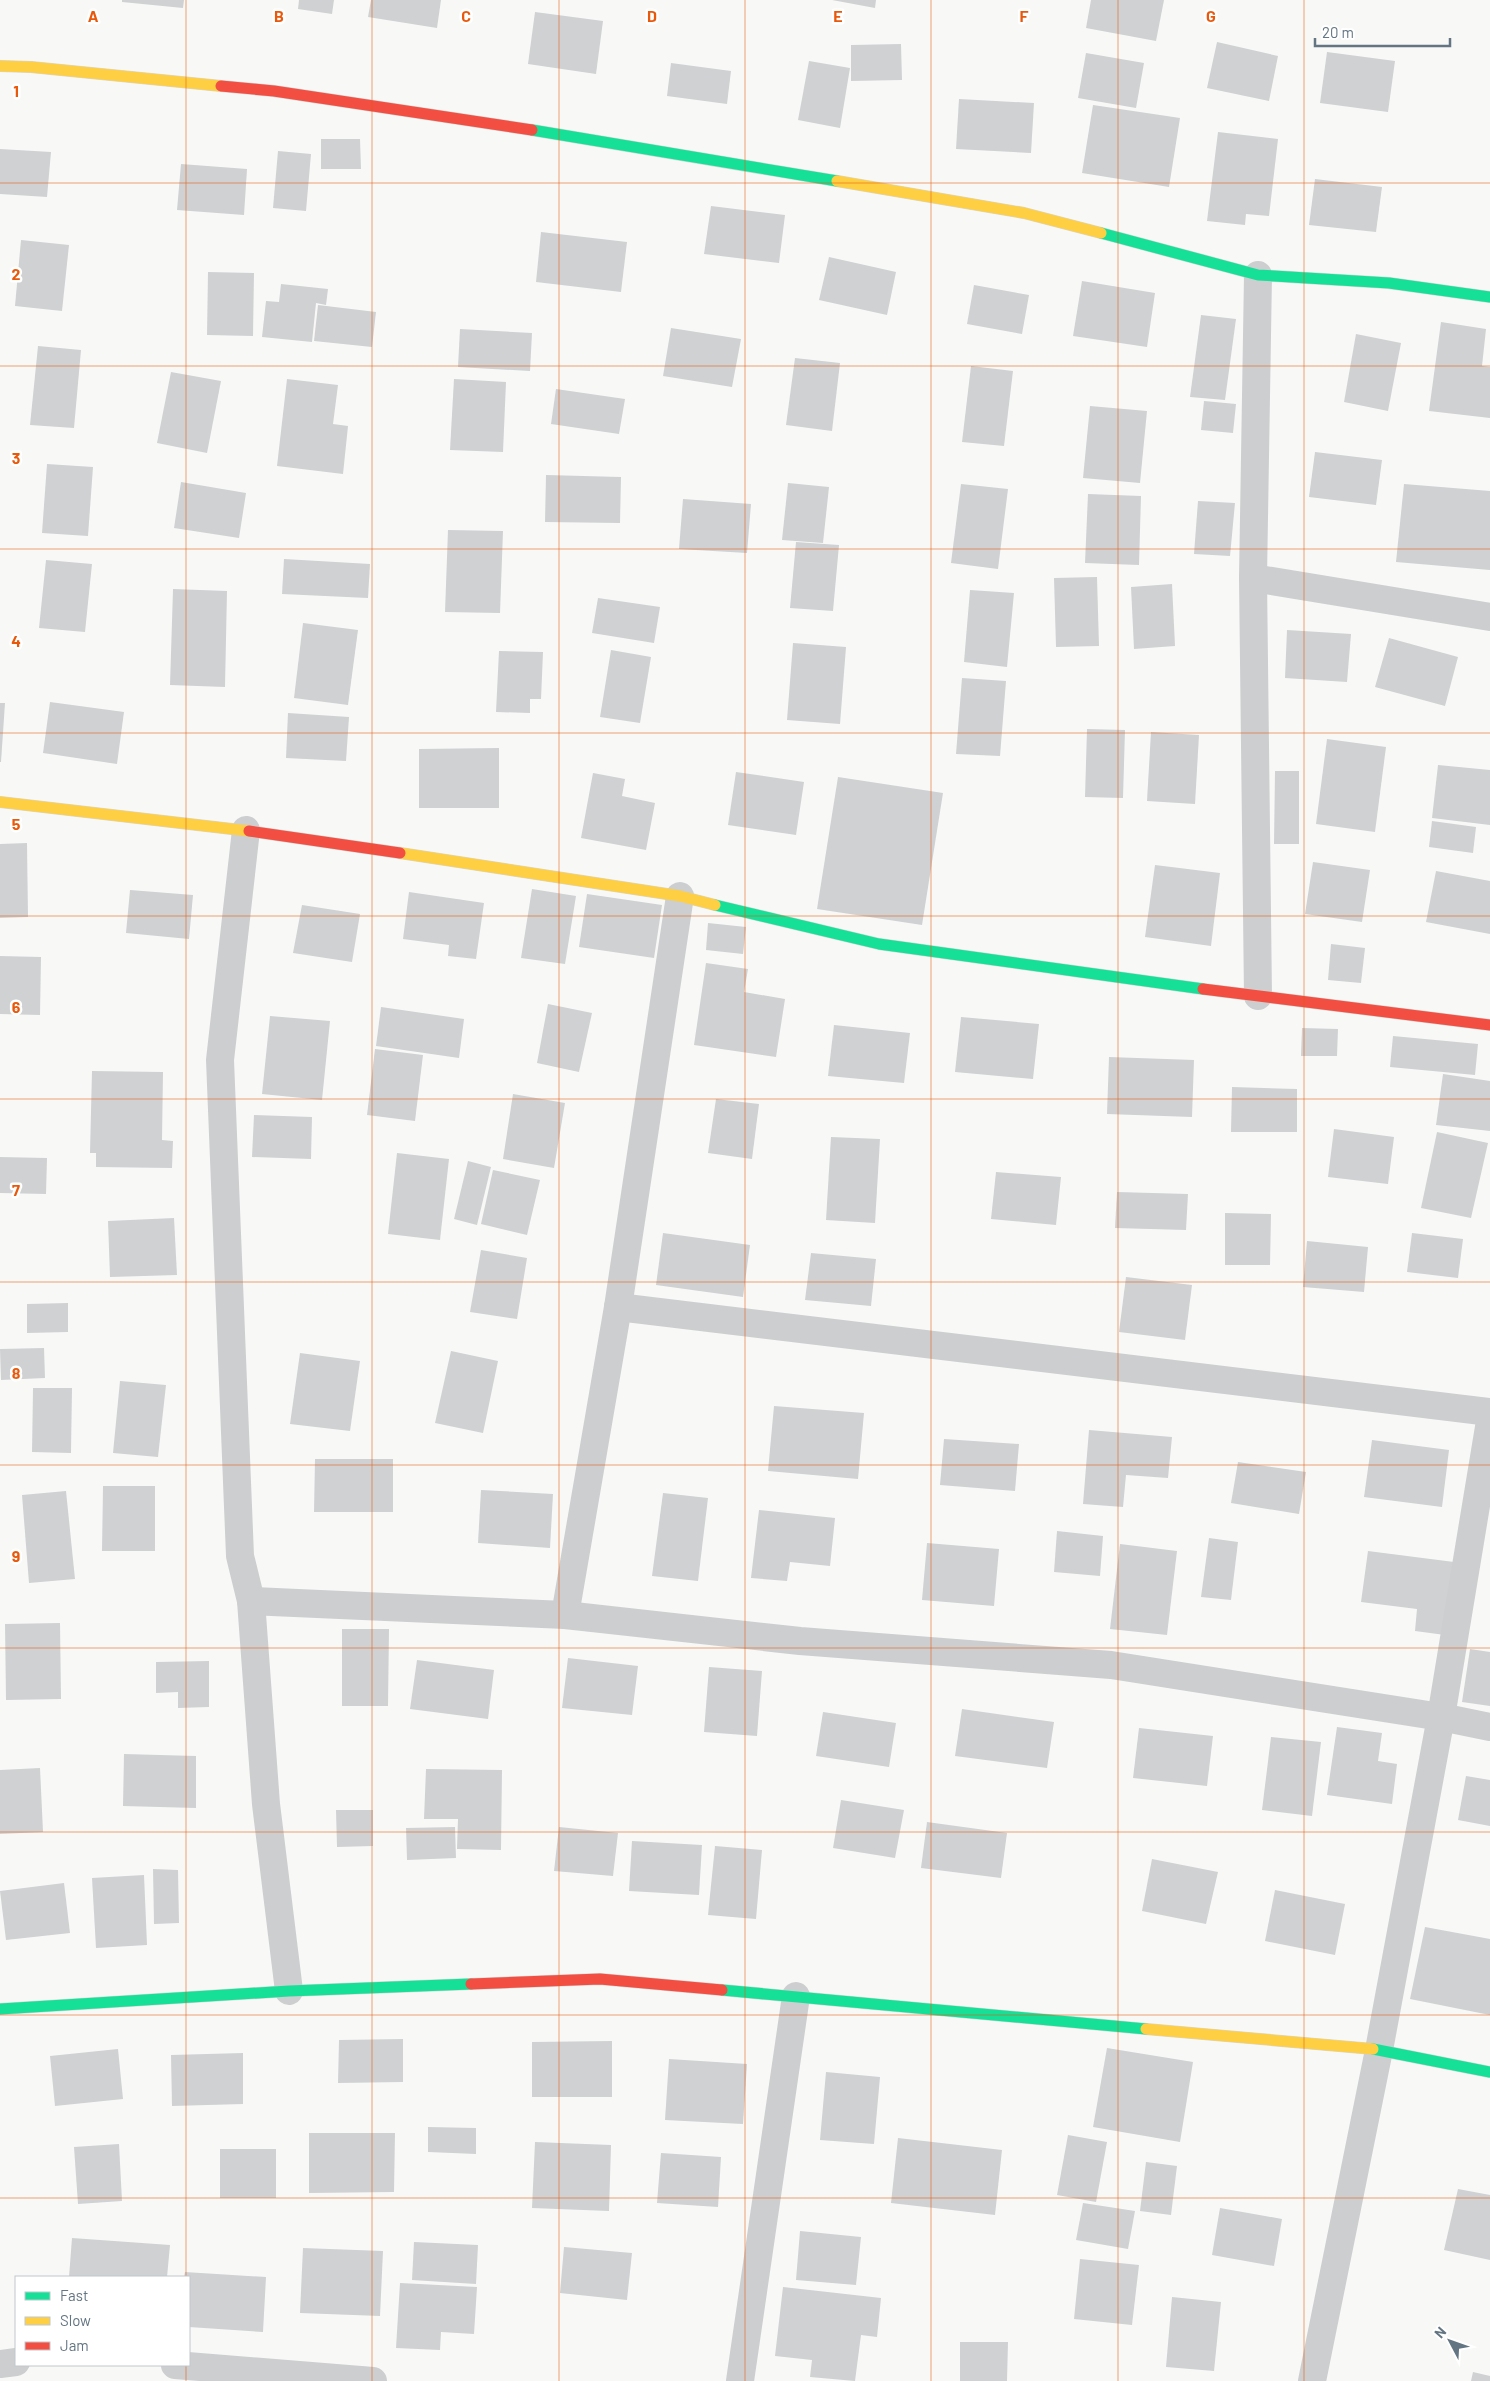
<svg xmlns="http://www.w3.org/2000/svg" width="1490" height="2381" viewBox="0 0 1490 2381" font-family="Barlow,sans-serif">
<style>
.building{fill:#cfd1d2}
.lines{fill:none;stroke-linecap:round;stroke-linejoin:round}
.fast-casing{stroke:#d5d6d6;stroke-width:12}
.slow-casing{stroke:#d5d6d6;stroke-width:12}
.jam-casing{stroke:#d5d6d6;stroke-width:12}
.street{stroke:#cdcecf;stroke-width:28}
.fast{stroke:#16e098;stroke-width:11}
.slow{stroke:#ffcf43;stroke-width:11}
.jam{stroke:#f24e42;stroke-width:11}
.grid{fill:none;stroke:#e8590c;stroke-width:1;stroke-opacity:0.55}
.grid-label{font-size:16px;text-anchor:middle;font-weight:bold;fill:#e8590c;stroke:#fff;stroke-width:5;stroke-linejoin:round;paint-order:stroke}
</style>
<rect width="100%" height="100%" fill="#f8f8f7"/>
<!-- building -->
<g class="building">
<polygon points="122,0 184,0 183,8 122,2"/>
<polygon points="299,0 334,0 332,14 298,9"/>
<polygon points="371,0 441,0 437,28 368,17"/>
<polygon points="832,0 876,0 875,8"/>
<polygon points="1091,0 1164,0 1156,41 1086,28"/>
<polygon points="535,12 603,21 596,74 528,64"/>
<polygon points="1217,42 1278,56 1269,101 1207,88"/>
<polygon points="901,44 902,80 851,81 851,45"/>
<polygon points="1327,52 1395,61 1388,112 1320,103"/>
<polygon points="1086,53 1144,63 1136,108 1078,98"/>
<polygon points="809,61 850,68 840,128 798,120"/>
<polygon points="671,63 731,71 727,104 667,96"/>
<polygon points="959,99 1034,103 1031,153 956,149"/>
<polygon points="1093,105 1180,118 1169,187 1082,173"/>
<polygon points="1218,132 1278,139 1269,216 1246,214 1245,225 1207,221"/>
<polygon points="321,139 360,139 361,169 321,169"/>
<polygon points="0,149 51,152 47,197 0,194"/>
<polygon points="278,151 311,154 306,211 273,208"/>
<polygon points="181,164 247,169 244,215 177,210"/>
<polygon points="1315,179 1382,187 1376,232 1309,225"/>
<polygon points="711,206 785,215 779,263 704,254"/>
<polygon points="541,232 627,242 621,292 536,282"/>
<polygon points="21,240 69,245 62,311 15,306"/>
<polygon points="829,257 896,272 887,315 819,300"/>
<polygon points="208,272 254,273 253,336 207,335"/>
<polygon points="1082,281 1155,293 1147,347 1073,336"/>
<polygon points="281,284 328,289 326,305 316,303 312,342 262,337 266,301 279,302"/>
<polygon points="974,285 1029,295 1022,334 967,324"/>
<polygon points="318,305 376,312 372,347 314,341"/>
<polygon points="1201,315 1236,319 1225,400 1190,397"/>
<polygon points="1441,322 1486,329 1482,366 1490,367 1490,418 1429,411"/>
<polygon points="671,328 741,339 732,387 663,376"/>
<polygon points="460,329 532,333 530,371 458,367"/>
<polygon points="1356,334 1401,343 1388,411 1344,402"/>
<polygon points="38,346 81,350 74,428 30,425"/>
<polygon points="795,358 840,363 832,431 786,425"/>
<polygon points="971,366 1013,371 1004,446 962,442"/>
<polygon points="171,372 221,381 207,453 157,443"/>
<polygon points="287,379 338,385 333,424 348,426 343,474 277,466"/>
<polygon points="454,379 506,382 503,452 450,450"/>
<polygon points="556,389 625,399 619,434 551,424"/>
<polygon points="1204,401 1236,404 1233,433 1201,430"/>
<polygon points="1090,406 1147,411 1140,483 1083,478"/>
<polygon points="1315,452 1382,460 1376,505 1309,497"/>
<polygon points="47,464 93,467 88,536 42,533"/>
<polygon points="546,475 621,477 620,523 545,522"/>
<polygon points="181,482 246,493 239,538 174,528"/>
<polygon points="788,483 829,487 823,543 782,540"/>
<polygon points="961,484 1008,489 998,569 951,563"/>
<polygon points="1404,484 1490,491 1490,570 1396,562"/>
<polygon points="1088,494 1141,496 1139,565 1085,563"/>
<polygon points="683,499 751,504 747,553 679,549"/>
<polygon points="1198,501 1235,503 1230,556 1194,554"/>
<polygon points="448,530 503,531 500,613 445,612"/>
<polygon points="796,542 839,545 833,611 790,608"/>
<polygon points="284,559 370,564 368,598 282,594"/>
<polygon points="46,560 92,564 85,632 39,628"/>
<polygon points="1097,577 1099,646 1056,647 1054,578"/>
<polygon points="1172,584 1175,646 1134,649 1131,587"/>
<polygon points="173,589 227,591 225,687 170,685"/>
<polygon points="970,590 1014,593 1007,667 964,662"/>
<polygon points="598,598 660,607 654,643 592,633"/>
<polygon points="303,623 358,630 348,705 294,698"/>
<polygon points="1287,630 1351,634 1347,682 1285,678"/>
<polygon points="1389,638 1458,657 1445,706 1375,687"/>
<polygon points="793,643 846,647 840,724 787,720"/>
<polygon points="611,650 651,657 640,723 600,717"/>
<polygon points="499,651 543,652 541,699 530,699 530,713 496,712"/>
<polygon points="962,678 1006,681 1000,756 956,754"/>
<polygon points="50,702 124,712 117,764 43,753"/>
<polygon points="0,703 5,703 1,762 0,762"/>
<polygon points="288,713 349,717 346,761 286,758"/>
<polygon points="1087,729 1125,730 1123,798 1085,797"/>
<polygon points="1151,732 1199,735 1195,804 1147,801"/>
<polygon points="1327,739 1386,747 1375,832 1316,824"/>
<polygon points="499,748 499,808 419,808 419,749"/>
<polygon points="1438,765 1490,770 1490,825 1432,818"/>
<polygon points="1275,771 1299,771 1299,844 1274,844"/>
<polygon points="736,772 804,782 796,835 728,825"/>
<polygon points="593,773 625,779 622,796 655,803 646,850 581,838"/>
<polygon points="838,777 943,793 922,925 817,909"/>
<polygon points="1432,821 1476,827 1473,853 1429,847"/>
<polygon points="27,843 28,917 0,918 0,844"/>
<polygon points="1313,862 1370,870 1362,922 1305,914"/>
<polygon points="1155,865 1220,873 1211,946 1145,937"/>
<polygon points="1436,871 1490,881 1490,934 1426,922"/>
<polygon points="532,889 576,896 565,964 521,958"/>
<polygon points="130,890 193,895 189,939 126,933"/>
<polygon points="409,892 484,903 476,959 448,956 449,945 403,939"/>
<polygon points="587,894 662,905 654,958 579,947"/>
<polygon points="302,905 360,914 352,962 293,953"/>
<polygon points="708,923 746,927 743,954 706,950"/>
<polygon points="1331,944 1365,948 1361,983 1328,980"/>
<polygon points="0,956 41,957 40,1015 0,1014"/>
<polygon points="706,963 748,969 744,992 785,999 776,1057 694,1045"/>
<polygon points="548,1004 592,1013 579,1072 537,1063"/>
<polygon points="381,1007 464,1019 459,1058 376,1046"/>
<polygon points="270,1016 330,1021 322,1100 262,1094"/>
<polygon points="961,1017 1039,1024 1033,1079 955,1072"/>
<polygon points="834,1025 910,1033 904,1083 828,1076"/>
<polygon points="1302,1028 1338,1029 1337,1056 1301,1056"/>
<polygon points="1393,1036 1478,1044 1475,1075 1390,1067"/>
<polygon points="375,1049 423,1055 415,1121 367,1115"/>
<polygon points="1109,1057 1194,1060 1192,1117 1107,1114"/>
<polygon points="92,1071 163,1072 162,1140 173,1141 172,1168 96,1167 96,1153 90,1153"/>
<polygon points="1443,1074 1490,1081 1490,1131 1436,1125"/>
<polygon points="1232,1087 1297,1089 1297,1132 1231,1132"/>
<polygon points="513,1094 565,1103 554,1168 503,1159"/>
<polygon points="716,1099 759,1104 752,1159 708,1153"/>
<polygon points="254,1115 312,1117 311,1159 252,1157"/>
<polygon points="1334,1129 1394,1137 1388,1184 1328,1177"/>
<polygon points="1437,1132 1488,1143 1471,1218 1421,1208"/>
<polygon points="831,1137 880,1139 875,1223 826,1220"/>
<polygon points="397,1153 449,1159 440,1240 388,1234"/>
<polygon points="0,1157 47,1158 46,1194 0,1193"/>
<polygon points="468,1161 491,1167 477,1225 454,1219"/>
<polygon points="493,1170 540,1180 527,1235 481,1224"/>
<polygon points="996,1172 1061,1177 1056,1225 991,1219"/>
<polygon points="1117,1192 1188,1194 1186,1230 1115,1228"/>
<polygon points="1225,1213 1271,1214 1270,1265 1225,1265"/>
<polygon points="174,1218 177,1275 110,1277 108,1221"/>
<polygon points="663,1233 750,1245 743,1297 656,1285"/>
<polygon points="1412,1233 1463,1239 1458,1278 1407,1272"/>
<polygon points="1307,1241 1368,1247 1364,1292 1303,1287"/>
<polygon points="481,1250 527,1258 517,1319 470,1312"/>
<polygon points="811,1253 876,1259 871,1306 805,1300"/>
<polygon points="1126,1277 1192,1285 1185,1340 1119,1332"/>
<polygon points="68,1303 68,1332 27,1333 27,1304"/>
<polygon points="44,1348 45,1378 1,1380 0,1349"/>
<polygon points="451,1351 498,1361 483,1433 435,1423"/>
<polygon points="300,1353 360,1361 350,1431 290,1424"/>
<polygon points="120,1381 166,1385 158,1457 113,1453"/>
<polygon points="33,1388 72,1388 71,1453 32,1452"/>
<polygon points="774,1406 864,1413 858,1479 768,1471"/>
<polygon points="1089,1430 1172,1437 1168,1478 1126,1475 1123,1507 1083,1504"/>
<polygon points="944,1439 1019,1444 1015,1491 940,1485"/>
<polygon points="1372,1440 1449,1450 1442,1507 1364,1497"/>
<polygon points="315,1459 393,1459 393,1512 314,1512"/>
<polygon points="1238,1462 1306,1472 1299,1514 1231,1503"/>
<polygon points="103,1486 155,1486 155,1551 102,1551"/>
<polygon points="481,1490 553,1494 550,1548 478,1543"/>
<polygon points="66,1491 75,1579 29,1583 22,1495"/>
<polygon points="663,1493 708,1498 698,1581 652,1576"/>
<polygon points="759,1510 835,1518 830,1566 790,1562 787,1581 751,1578"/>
<polygon points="1057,1531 1103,1536 1100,1576 1054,1572"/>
<polygon points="1209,1538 1238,1542 1231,1600 1201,1597"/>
<polygon points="927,1543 999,1549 994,1606 922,1600"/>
<polygon points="1120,1544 1177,1551 1167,1635 1110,1629"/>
<polygon points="1368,1551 1454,1562 1445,1635 1415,1631 1417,1609 1361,1602"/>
<polygon points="60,1623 61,1699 6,1700 5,1624"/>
<polygon points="342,1629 389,1629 388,1706 342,1706"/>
<polygon points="1470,1649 1490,1652 1490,1706 1462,1702"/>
<polygon points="568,1658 638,1666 632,1715 562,1708"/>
<polygon points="417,1660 494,1670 488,1719 410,1709"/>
<polygon points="209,1661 209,1707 178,1708 178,1692 156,1693 156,1662"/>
<polygon points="709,1667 762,1671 757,1736 704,1732"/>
<polygon points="962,1709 1054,1722 1047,1768 955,1756"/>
<polygon points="823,1712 896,1723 889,1767 816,1756"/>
<polygon points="1337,1727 1382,1733 1378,1761 1397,1764 1392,1804 1327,1795"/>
<polygon points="1139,1728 1213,1736 1207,1786 1133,1778"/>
<polygon points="1271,1737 1321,1742 1312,1816 1262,1810"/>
<polygon points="124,1754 196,1756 196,1808 123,1806"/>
<polygon points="40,1768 43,1832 0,1834 0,1770"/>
<polygon points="426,1769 502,1770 501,1850 457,1849 458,1819 424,1819"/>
<polygon points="1466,1776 1490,1780 1490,1826 1458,1820"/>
<polygon points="841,1800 904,1810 895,1858 833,1848"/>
<polygon points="336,1810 373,1810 373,1846 337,1847"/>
<polygon points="927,1822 1007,1833 1001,1878 921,1868"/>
<polygon points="455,1827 456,1858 407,1860 406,1828"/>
<polygon points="559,1827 618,1833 613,1876 554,1871"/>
<polygon points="632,1841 702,1845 699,1895 629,1891"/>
<polygon points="715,1846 762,1850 756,1919 708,1915"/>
<polygon points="1152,1859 1218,1872 1206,1924 1142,1911"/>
<polygon points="153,1869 178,1870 179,1923 154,1924"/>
<polygon points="144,1875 147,1945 96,1948 92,1878"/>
<polygon points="64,1883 70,1933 6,1940 0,1891"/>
<polygon points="1275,1890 1345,1904 1335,1955 1265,1941"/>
<polygon points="1425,1927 1490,1939 1490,2015 1410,1999"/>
<polygon points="403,2039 403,2082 338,2083 339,2040"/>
<polygon points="612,2041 612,2097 532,2097 532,2042"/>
<polygon points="1107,2048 1193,2062 1180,2142 1093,2127"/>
<polygon points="118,2049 123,2099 55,2106 50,2056"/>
<polygon points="243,2053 243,2104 172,2106 171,2055"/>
<polygon points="669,2059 747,2064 743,2124 665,2120"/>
<polygon points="826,2072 880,2077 874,2144 820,2140"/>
<polygon points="428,2127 476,2128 476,2154 428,2152"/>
<polygon points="309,2133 395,2133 394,2192 309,2193"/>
<polygon points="1068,2135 1107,2142 1096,2202 1057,2195"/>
<polygon points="898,2138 1002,2150 995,2215 891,2203"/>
<polygon points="535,2142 611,2145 609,2211 532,2208"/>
<polygon points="119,2144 122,2201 78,2204 74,2147"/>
<rect x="220" y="2149" width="56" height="49"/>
<polygon points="661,2153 721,2157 718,2207 657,2203"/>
<polygon points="1146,2162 1177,2166 1171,2215 1140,2211"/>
<polygon points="1458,2189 1490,2195 1490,2260 1444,2250"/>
<polygon points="1083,2203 1135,2211 1128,2249 1076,2240"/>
<polygon points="1220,2208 1282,2219 1274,2266 1212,2255"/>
<polygon points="800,2231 861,2237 856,2285 796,2280"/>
<polygon points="72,2238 170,2245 167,2277 69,2277"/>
<polygon points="414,2242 478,2245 476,2284 412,2280"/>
<polygon points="564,2247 632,2253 627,2300 560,2293"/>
<polygon points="303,2248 383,2251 380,2316 300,2313"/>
<polygon points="1080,2259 1139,2265 1132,2325 1074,2319"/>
<polygon points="185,2272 266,2277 263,2332 189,2327 189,2277 184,2277"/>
<polygon points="400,2283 477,2287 474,2334 441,2332 440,2350 396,2348"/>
<polygon points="783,2287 881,2298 877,2337 861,2335 855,2381 810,2377 812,2360 775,2356"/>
<polygon points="1172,2297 1221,2302 1214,2371 1166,2367"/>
<polygon points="960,2342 1008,2342 1007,2381 960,2381"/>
<polygon points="1473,2372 1490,2376 1490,2381 1471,2381"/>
</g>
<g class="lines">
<defs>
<g id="fast">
<polyline points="532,130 837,181"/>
<polyline points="1101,233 1258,275 1389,283 1490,297"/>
<polyline points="715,905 879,944 1203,989"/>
<polyline points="722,1990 1146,2029"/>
<polyline points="0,2009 289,1991 471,1984"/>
<polyline points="1373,2049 1490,2072"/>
</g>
<g id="slow">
<polyline points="0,66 31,67 221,86"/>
<polyline points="837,181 1024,213 1101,233"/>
<polyline points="0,802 249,831"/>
<polyline points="400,853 680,896 715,905"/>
<polyline points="1146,2029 1373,2049"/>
</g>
<g id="jam">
<polyline points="221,86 274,91 532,130"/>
<polyline points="249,831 400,853"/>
<polyline points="1203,989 1490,1025"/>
<polyline points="471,1984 600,1979 722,1990"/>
</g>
</defs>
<!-- fast casing -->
<use href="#fast" class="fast-casing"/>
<!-- slow casing -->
<use href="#slow" class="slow-casing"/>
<!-- jam casing -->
<use href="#jam" class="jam-casing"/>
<!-- street -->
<g class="street">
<polyline points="1253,578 1490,617"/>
<polyline points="246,830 220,1060 240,1556 251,1601 266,1804 289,1991"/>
<polyline points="1258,996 1253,578 1258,275"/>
<polyline points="618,1307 1490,1412"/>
<polyline points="251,1601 565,1615 800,1641 1111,1665 1441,1717 1490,1727"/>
<polyline points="565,1615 618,1307 680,896"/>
<polyline points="0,2364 16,2362"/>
<polyline points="175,2365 373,2381"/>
<polyline points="740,2381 796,1996"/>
<polyline points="1312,2381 1379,2050 1441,1717 1490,1421"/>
</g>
<!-- fast -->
<use href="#fast" class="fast"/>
<!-- slow -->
<use href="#slow" class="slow"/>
<!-- jam -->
<use href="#jam" class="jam"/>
</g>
<!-- grid -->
<path class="grid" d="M 186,0 L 186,2277M 372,0 L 372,2381M 559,0 L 559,2381M 745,0 L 745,2381M 931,0 L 931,2381M 1118,0 L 1118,2381M 1304,0 L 1304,2381M 0,183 L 1490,183M 0,366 L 1490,366M 0,549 L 1490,549M 0,733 L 1490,733M 0,916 L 1490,916M 0,1099 L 1490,1099M 0,1282 L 1490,1282M 0,1465 L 1490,1465M 0,1648 L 1490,1648M 0,1832 L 1490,1832M 0,2015 L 1490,2015M 0,2198 L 1490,2198M 186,2365 L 186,2381"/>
<g class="grid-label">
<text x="93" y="22">A</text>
<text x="279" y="22">B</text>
<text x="466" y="22">C</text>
<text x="652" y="22">D</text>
<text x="838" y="22">E</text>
<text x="1024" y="22">F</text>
<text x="1211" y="22">G</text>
<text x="16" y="97">1</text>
<text x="16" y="280">2</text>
<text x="16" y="464">3</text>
<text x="16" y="647">4</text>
<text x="16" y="830">5</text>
<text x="16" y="1013">6</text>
<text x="16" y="1196">7</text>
<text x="16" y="1379">8</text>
<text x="16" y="1562">9</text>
</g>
<!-- legend -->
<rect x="15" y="2276" width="175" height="90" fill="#ffffff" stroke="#c1c8cd"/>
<rect x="25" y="2292" width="25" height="8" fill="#16e098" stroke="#c1c8cd"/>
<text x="60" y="2301" font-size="15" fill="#637582">Fast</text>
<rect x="25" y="2317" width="25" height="8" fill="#ffcf43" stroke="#c1c8cd"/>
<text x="60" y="2326" font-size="15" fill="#637582">Slow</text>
<rect x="25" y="2342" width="25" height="8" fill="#f24e42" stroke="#c1c8cd"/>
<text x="60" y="2351" font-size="15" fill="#637582">Jam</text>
<!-- north arrow -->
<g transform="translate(1450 2341) rotate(311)" stroke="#ffffff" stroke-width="4" paint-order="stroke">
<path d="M0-4L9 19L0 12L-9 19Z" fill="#637582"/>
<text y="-8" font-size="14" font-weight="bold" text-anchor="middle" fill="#637582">N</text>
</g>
<!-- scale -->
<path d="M1315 38v8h135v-8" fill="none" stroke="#637582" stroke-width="2.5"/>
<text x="1322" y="38" font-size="15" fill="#637582" stroke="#ffffff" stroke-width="4" paint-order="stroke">20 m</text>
</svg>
